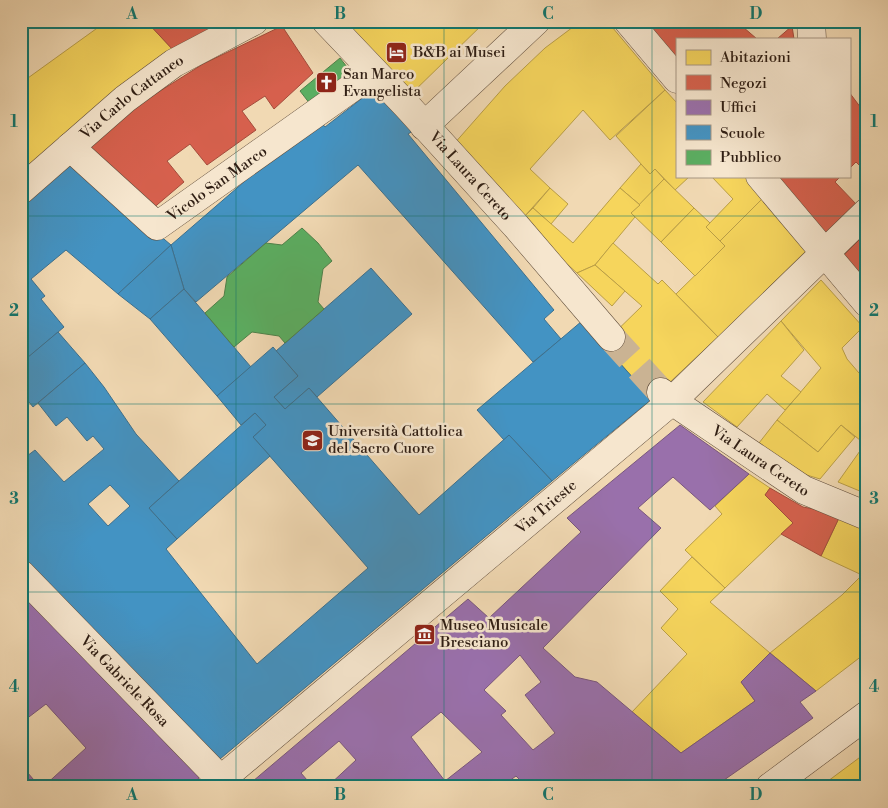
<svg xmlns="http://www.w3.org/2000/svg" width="888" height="808" viewBox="0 0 888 808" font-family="'Libre Bodoni',serif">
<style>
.homes{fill:#f6d55c;stroke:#ba9e46}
.shops{fill:#d6604d;stroke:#a44c3c}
.offices{fill:#9970ab;stroke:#79577d;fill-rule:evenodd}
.schools{fill:#4393c3;stroke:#3d708e;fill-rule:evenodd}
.public{fill:#5aae61;stroke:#4d824a}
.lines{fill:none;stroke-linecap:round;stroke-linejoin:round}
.minor-tunnel{stroke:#cab393;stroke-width:28;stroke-dasharray:28 14;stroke-linecap:butt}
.minor-casing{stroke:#5f4c3b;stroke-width:29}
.minor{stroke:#f6e6ce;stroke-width:28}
.grid{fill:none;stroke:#0f766e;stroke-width:1;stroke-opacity:0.55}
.labels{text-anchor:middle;stroke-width:5;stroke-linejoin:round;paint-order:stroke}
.poi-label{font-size:15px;fill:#2e1d13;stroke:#f6e6ce;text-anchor:start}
.street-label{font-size:15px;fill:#2e1d13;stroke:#f6e6ce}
.neatline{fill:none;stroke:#0f766e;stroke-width:2}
.grid-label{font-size:16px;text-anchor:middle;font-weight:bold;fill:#0f766e}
</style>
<rect width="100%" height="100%" fill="#f1d9b3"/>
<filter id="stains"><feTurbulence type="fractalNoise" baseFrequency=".004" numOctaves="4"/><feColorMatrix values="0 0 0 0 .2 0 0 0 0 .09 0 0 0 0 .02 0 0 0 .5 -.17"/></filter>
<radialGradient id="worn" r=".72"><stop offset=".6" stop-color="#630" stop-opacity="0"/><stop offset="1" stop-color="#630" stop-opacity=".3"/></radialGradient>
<!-- homes -->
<g class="homes">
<polygon points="107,21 146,21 174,51 21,178 21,83"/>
<polygon points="340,21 486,21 408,97"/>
<polygon points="581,21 607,21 665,90 610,140 583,110 530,169 550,188 523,218 453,145 505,86 545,48"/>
<polygon points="665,90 677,103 677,176 690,176 675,190 655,169 650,174 616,136"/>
<polygon points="641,164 650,174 655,169 664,179 640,205 620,188"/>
<polygon points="711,176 745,176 764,197 720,241 706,227 733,199"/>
<polygon points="664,179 694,208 661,242 631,213"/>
<polygon points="550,188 568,204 551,224 533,208"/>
<polygon points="620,188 640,205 631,213 635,217 595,265 577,273 511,213 523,218 533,208 573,243"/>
<polygon points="764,197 810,247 718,337 676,294 725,246 720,241"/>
<polygon points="694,208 710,223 706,227 725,246 695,276 661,242"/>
<polygon points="613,243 658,284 662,280 718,337 652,399 603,344 642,306 595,265"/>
<polygon points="595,265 625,291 612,306 577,273"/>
<polygon points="821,280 863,327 842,348 847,359 859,373 867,365 867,441 865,444 841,425 818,452 777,420 821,368 781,321"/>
<polygon points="781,321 804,350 781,376 801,392 785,410 767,394 737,427 703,402"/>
<polygon points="777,420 818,452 841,425 855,437 820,479 800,473 759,443"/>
<polygon points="867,441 867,494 838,482"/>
<polygon points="749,474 770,488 765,495 793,523 725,588 685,550 722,514 715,506"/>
<polygon points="839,518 867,530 867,652 816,691 770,653 842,595 862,575 821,556"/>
<polygon points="692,557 725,588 710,602 770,653 741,682 755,701 681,753 632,712 687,654 661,628 678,609 660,591"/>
<polygon points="867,752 867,787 820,787"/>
</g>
<!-- shops -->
<g class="shops">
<polygon points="146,21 239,21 174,51"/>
<polygon points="639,21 736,21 757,39 677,39 677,65"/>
<polygon points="282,26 313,73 274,109 265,96 242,111 256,130 207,165 190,144 167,161 184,182 151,210 84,149 114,120 203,64"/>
<polygon points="792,26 794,39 777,39"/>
<polygon points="849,92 867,116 867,173 856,162 849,169"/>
<polygon points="772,176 841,176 835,182 857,205 824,237"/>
<polygon points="867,232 867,291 839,260"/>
<polygon points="770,488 803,507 819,510 839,518 821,556 781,534 793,523 765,495"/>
</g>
<!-- offices -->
<g class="offices">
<path d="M 680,425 L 749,474 L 710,510 L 673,477 L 638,508 L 661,528 L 543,648 L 575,677 L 597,682 L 681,753 L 755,701 L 741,682 L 770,653 L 816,691 L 800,702 L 813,718 L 714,787 L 527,787 L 516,776 L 501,787 L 327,787 L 356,760 L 339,741 L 301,773 L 313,787 L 246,787 L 468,599 L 489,618 L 581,532 L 567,518 ZM 520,655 L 541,682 L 525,695 L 555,733 L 533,750 L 501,715 L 506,711 L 484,690 ZM 441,712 L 482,752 L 445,781 L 411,737 Z"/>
<polygon points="21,585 200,777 189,787 43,787 86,748 46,704 21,723"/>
<polygon points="21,765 40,787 21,787"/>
</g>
<!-- schools -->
<g class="schools">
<polygon points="374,89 413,131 408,134 554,310 544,319 561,339 533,362 358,165 196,302 184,289 171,245 318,118 325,127"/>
<polygon points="69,159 171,245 118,294 66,250 31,279 45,296 41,299 64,327 24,361 21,358 21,200"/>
<polygon points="171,245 184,289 150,319 118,294"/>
<polygon points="371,268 412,314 317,397 309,388 285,409 274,397 298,376 276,351"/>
<polygon points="184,289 251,367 217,396 150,319"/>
<polygon points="582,321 652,399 552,481 509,435 504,440 477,410"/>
<polygon points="58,332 85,363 33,407 21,392 21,363"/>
<path d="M 273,347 L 298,376 L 274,397 L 285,409 L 309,388 L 419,515 L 509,435 L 552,481 L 214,764 L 31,569 L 21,556 L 21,456 L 23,459 L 35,450 L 64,482 L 104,449 L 93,436 L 87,441 L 67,417 L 56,426 L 38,403 L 85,363 L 104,387 L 136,434 L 179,481 L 149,508 L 177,539 L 166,549 L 257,664 L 368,568 L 253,437 L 266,425 L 255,413 L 241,425 L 217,396 ZM 110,485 L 130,506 L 108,526 L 88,504 Z"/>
<polygon points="255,413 266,425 253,437 270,456 177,539 149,508"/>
</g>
<!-- public -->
<g class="public">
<polygon points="340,58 354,76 314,109 300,91"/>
<polygon points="302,228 318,243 332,261 323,269 318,302 324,309 285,343 279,336 252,332 234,347 205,313 224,296 227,277 266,243 282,245"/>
</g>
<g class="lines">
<!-- minor-tunnel -->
<polyline class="minor-tunnel" points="611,337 661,392"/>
<defs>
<g id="minor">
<path id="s1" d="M 326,21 L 407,106 L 516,226 L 611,337"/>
<polyline points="628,21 677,79"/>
<polyline points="811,21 812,39"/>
<polyline points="424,126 536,21"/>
<path id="s2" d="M 70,147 L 157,226 L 374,72"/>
<polyline points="760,176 867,303"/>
<path id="s3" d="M 21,190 L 125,99 L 174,63 L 254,21"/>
<path id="s4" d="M 661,392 L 672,401 L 804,490 L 867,516"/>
<path id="s5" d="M 21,574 L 228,787"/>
<path id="s6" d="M 212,787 L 672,401 L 867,212"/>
<polyline points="770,787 867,715"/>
</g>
</defs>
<!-- minor casing -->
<use href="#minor" class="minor-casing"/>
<!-- minor -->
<use href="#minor" class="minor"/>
</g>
<!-- grid -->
<path class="grid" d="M 236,21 L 236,787M 444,21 L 444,787M 652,21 L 652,787M 21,216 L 867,216M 21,404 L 867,404M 21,592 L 867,592"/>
<!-- icons -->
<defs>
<symbol id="hotel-square" viewBox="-11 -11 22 22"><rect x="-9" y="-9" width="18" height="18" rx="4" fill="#8f2418" stroke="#f6e6ce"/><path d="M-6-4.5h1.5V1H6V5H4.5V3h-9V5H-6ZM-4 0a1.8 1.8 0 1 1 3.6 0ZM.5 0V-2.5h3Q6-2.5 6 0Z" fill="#fff"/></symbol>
<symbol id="church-square" viewBox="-11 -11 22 22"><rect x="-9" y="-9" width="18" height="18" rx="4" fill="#8f2418" stroke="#f6e6ce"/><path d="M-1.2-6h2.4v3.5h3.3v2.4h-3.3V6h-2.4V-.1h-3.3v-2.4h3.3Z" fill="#fff"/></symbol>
<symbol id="university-square" viewBox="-11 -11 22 22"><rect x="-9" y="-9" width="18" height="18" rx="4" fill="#8f2418" stroke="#f6e6ce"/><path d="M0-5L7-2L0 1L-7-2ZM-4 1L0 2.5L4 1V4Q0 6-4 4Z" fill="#fff"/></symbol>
<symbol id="museum-square" viewBox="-11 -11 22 22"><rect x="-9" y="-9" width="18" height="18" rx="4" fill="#8f2418" stroke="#f6e6ce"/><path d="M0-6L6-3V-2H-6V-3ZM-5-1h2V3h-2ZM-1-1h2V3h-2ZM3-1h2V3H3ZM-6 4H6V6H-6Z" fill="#fff"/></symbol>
</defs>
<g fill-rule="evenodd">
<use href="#hotel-square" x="384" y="40" width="25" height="25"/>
<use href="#church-square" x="314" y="70" width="25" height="25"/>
<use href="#university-square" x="300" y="428" width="25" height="25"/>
<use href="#museum-square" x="412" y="622" width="25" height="25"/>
</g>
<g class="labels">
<!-- poi labels -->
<g class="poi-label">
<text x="413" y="57">B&amp;B ai Musei</text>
<text x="343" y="79">San Marco<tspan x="343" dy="17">Evangelista</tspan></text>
<text x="328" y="436">Università Cattolica<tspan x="328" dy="17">del Sacro Cuore</tspan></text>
<text x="440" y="630">Museo Musicale<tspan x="440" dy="17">Bresciano</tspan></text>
</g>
<!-- street labels -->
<g class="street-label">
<text dy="5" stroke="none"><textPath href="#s3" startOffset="145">Via Carlo Cattaneo</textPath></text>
<text dy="5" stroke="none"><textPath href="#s1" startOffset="212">Via Laura Cereto</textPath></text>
<text dy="5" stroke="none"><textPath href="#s2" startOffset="191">Vicolo San Marco</textPath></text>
<text dy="5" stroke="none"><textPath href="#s4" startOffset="121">Via Laura Cereto</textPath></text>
<text dy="5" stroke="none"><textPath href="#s6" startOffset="436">Via Trieste</textPath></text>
<text dy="5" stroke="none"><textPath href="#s5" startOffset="149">Via Gabriele Rosa</textPath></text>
</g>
</g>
<!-- margin -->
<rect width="888" height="808" fill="none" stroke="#f1d9b3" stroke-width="55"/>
<!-- legend -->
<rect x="676" y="38" width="175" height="140" fill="#f6e6ce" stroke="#a69683"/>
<rect x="686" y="50" width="25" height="15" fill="#f6d55c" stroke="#a69683"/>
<text x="720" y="62" font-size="15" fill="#2e1d13">Abitazioni</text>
<rect x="686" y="75" width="25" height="15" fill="#d6604d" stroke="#a69683"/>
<text x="720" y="88" font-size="15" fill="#2e1d13">Negozi</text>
<rect x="686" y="100" width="25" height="15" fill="#9970ab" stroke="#a69683"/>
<text x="720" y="112" font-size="15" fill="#2e1d13">Uffici</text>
<rect x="686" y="125" width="25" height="15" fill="#4393c3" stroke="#a69683"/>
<text x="720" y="138" font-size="15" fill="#2e1d13">Scuole</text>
<rect x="686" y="150" width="25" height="15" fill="#5aae61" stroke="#a69683"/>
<text x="720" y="162" font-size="15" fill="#2e1d13">Pubblico</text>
<rect x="28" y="28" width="832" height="752" class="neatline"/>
<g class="grid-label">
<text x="132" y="19">A</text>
<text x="340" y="19">B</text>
<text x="548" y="19">C</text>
<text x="756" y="19">D</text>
<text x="14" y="127">1</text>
<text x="874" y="127">1</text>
<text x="14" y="316">2</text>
<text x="874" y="316">2</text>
<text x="14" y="504">3</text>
<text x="874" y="504">3</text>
<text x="14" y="692">4</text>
<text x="874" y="692">4</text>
<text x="132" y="800">A</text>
<text x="340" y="800">B</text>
<text x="548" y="800">C</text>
<text x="756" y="800">D</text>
</g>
<rect width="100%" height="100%" filter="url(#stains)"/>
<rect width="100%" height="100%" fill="url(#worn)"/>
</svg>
